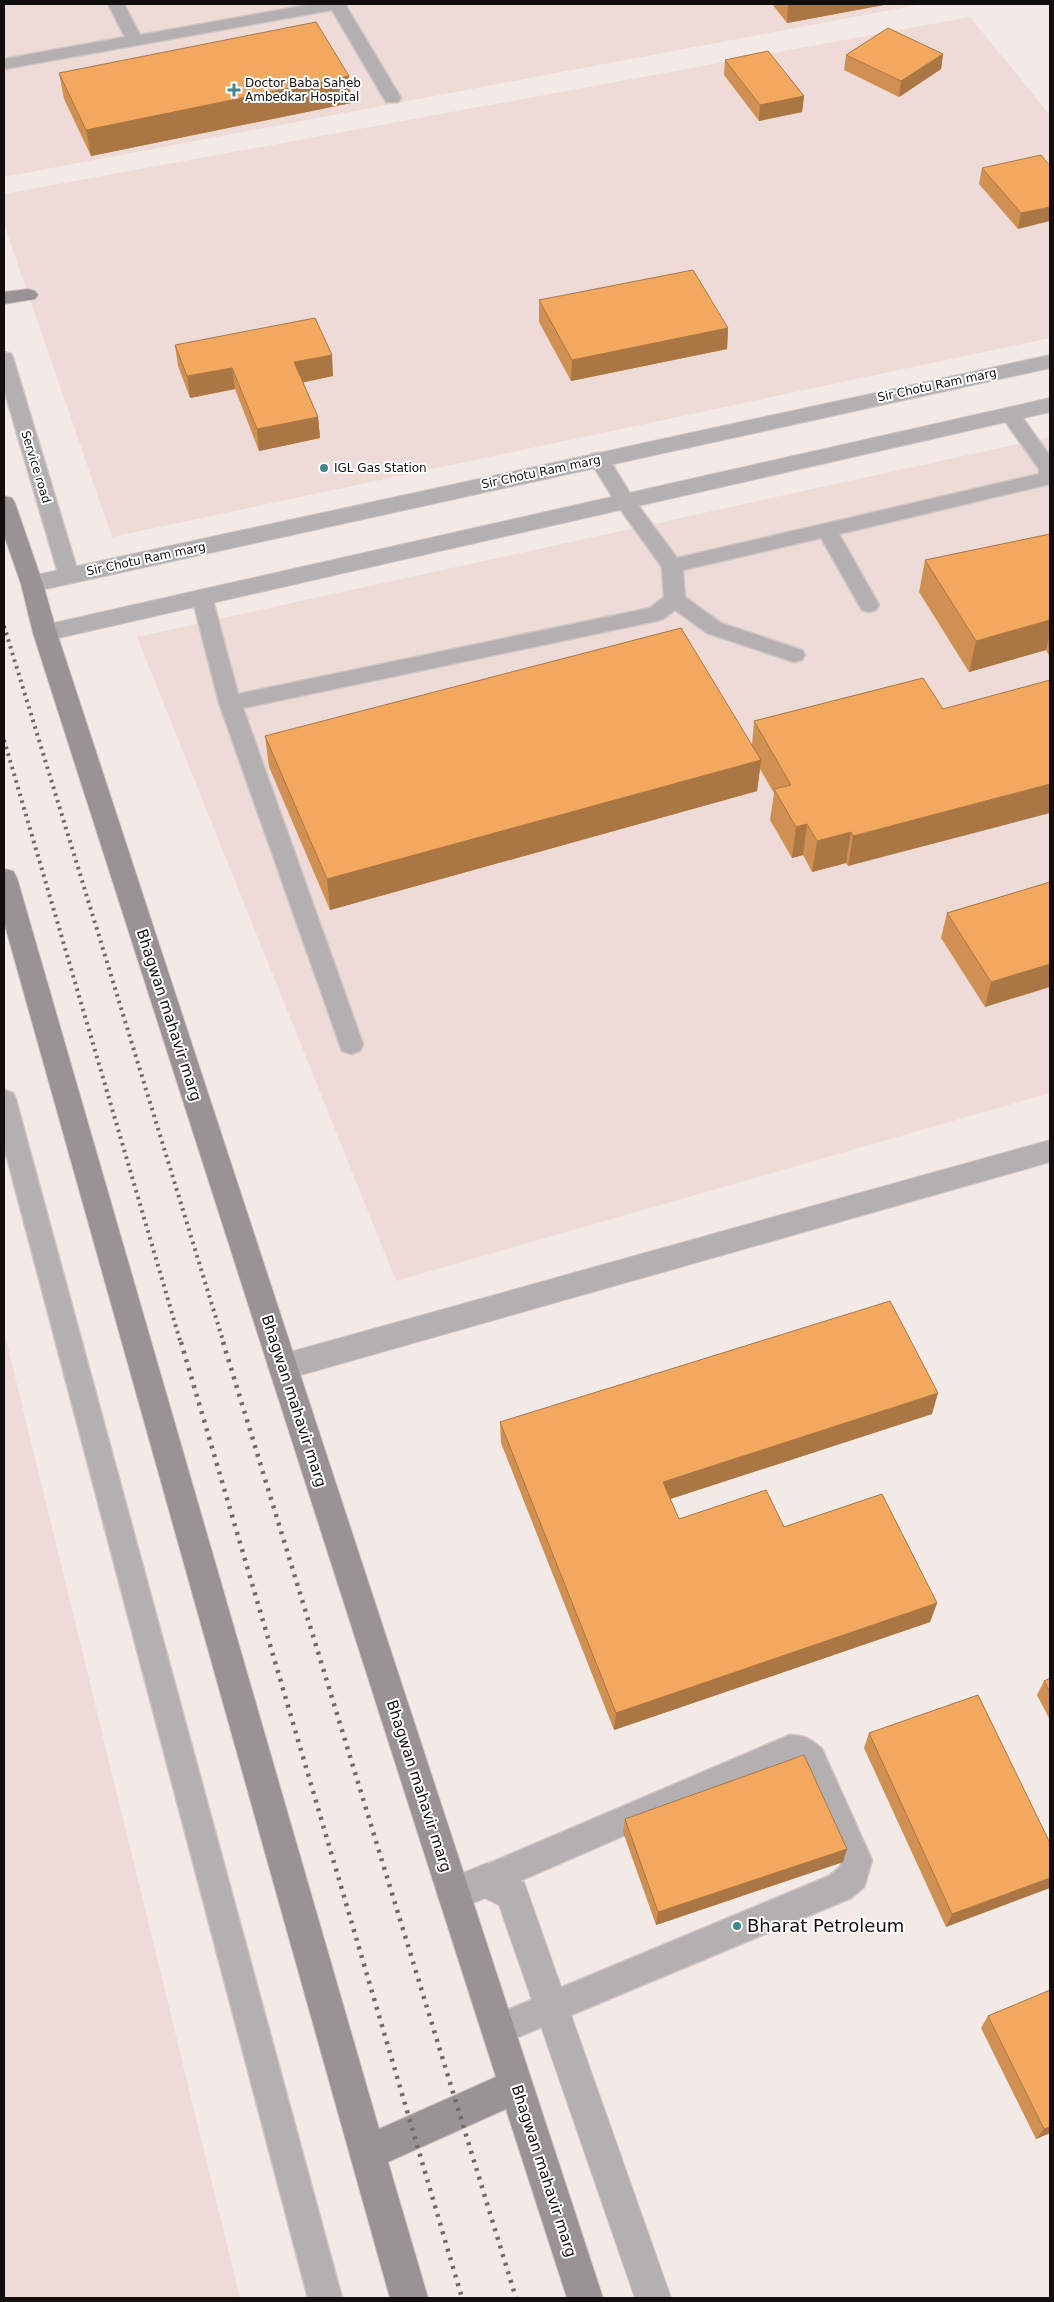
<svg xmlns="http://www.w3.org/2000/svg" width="1054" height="2302" viewBox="0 0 1054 2302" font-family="'DejaVu Sans',sans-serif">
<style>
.built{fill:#eedbd8}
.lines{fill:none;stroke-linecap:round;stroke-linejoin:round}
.service-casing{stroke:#cfc6c4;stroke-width:3}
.minor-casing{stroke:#cfc6c4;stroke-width:2}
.tertiary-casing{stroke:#cfc6c4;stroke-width:2}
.secondary-casing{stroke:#cfc6c4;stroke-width:2}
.service{fill:#b4b0b2;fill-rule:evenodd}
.minor{fill:#b4b0b2;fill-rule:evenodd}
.tertiary{fill:#b4b0b2;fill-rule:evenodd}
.secondary{fill:#999395;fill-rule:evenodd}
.rail-far1{stroke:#716a6a;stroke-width:4;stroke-dasharray:2.5 4.5;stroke-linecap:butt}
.rail{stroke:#716a6a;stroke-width:4.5;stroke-dasharray:3 6;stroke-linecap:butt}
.wall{fill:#d19053}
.shaded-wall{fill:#aa7643}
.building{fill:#f3a860;stroke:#aa7643}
.poi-dot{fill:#40878e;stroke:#fff;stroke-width:2}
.labels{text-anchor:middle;stroke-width:4;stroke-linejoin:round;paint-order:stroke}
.far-poi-label{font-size:12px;fill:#120e0e;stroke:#fff;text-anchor:start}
.far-street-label{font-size:12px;fill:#120e0e;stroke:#fff}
.street-label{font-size:15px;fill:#120e0e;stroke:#fff}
.near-poi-label{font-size:18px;fill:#120e0e;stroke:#fff;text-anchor:start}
</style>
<rect width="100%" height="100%" fill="#f3e9e7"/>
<!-- built -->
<g class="built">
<polygon points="4,4 923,4 4,177"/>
<polygon points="970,17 1050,115 1050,338 112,537 4,224 4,194"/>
<polygon points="1050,437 1050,1093 396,1281 137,637"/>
<polygon points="4,1331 240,2298 4,2298"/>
</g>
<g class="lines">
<defs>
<g id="service">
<polygon points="108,4 124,4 140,35 313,4 347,4 346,6 401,98 398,102 386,102 332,10 4,69 4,59 125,37"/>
<polygon points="4,352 11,354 13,358 79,576 76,581 69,583 62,581 59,576 4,389"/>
<polygon points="1010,408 1017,410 1050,456 1050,484 839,534 879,605 876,610 869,612 862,610 821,538 683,570 685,597 721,623 802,650 805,655 802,660 794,662 707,633 675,610 663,619 656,621 243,708 363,1044 360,1051 351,1054 342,1051 219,703 192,597 195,592 202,590 209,592 212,597 238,694 650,608 664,597 662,567 618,506 589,459 592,454 599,453 606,454 632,497 677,558 1039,474 1039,469 1000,414 1003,410"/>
<polygon points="4,1090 13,1093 16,1100 342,2298 308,2298 4,1146"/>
<path d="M 790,1735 C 804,1735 812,1740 822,1749 L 872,1860 L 864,1887 L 851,1898 L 499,2045 L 488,2040 L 483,2029 L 488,2018 L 829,1876 L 840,1867 L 842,1860 L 802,1769 L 795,1763 L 791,1763 L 487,1895 L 476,1891 L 472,1880 L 476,1869 Z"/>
</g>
<g id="minor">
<polygon points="1050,1140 1050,1162 283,1380 273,1376 268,1367 273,1358 283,1354"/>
<polygon points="487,1863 524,1882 671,2298 635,2298 499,1905 485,1898 454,1911 442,1906 437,1894 442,1882"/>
</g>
<g id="tertiary">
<polygon points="1050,355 1050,368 32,592 24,589 21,584 24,579 32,576"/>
<polygon points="1050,398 1050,412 45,641 37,639 33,633 37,627 45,625"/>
</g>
<g id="secondary">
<polygon points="28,289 35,291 38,295 35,299 4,304 4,292"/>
<polygon points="4,496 12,498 15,503 43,584 57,633 603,2298 567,2298 506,2109 388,2162 428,2298 390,2298 4,922 4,869 13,871 17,878 379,2129 496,2077 33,633 21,584 4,535"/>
</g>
</defs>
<!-- service casing -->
<use href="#service" class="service-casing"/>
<!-- minor casing -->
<use href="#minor" class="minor-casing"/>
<!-- tertiary casing -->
<use href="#tertiary" class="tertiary-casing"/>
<!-- secondary casing -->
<use href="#secondary" class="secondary-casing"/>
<!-- service -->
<use href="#service" class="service"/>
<!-- minor -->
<use href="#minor" class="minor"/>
<!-- tertiary -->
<use href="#tertiary" class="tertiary"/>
<!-- secondary -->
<use href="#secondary" class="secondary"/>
<!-- rail-far1 -->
<g class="rail-far1">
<polyline points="4,626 224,1344"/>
<polyline points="4,740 181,1344"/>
</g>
<!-- rail -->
<g class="rail">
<polyline points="181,1342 462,2298"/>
<polyline points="223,1342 516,2298"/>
</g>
</g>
<!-- wall -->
<g class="wall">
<polygon points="772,4 889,4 787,23"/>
<polygon points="943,54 941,69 899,97 844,70 846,55"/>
<polygon points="725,60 804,96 802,112 759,121 724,75"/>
<polygon points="59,73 349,76 351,103 91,156 64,99"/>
<polygon points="1050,166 1018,229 979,184 982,168"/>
<polygon points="539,300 728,328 727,349 571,381 539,322"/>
<polygon points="175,345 333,376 303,382 318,417 320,438 259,451 235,389 190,398 178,366"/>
<polygon points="1050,534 1050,657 1046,650 969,672 919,592 925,560"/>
<polygon points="923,678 848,866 846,863 812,872 803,855 792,858 770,820 774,793 760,769 757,791 330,910 269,767 265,736 752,745 754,721"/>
<polygon points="1050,882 985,1007 941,938 947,913"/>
<polygon points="932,1414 670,1499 679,1519 784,1527 937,1603 930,1622 614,1730 501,1443 500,1422"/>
<polygon points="1050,1678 1050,1720 1037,1695 1044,1681"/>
<polygon points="869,1733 1050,1843 946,1927 864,1748"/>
<polygon points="625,1819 843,1862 656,1925 623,1832"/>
<polygon points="1050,1990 1050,2133 1036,2139 981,2028 988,2016"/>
</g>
<!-- shaded-wall -->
<g class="shaded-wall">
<polygon points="788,4 889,4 787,23"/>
<polygon points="943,54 941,69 899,97 901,81"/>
<polygon points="349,76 351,103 91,156 86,130"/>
<polygon points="804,96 802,112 759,121 760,105"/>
<polygon points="1050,207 1050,221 1018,229 1021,213"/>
<polygon points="728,328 727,349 571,381 572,360"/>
<polygon points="332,355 333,376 296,384 294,362"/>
<polygon points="232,368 235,389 190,398 187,376"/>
<polygon points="318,417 320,438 259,451 257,429"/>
<polygon points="1050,620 1050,634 1046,650 969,672 976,641"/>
<polygon points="761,760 757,791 330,910 327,879"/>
<polygon points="1050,784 1050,813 848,866 853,836"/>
<polygon points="807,824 803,855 792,858 796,827"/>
<polygon points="851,832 846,863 812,872 817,841"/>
<polygon points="1050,964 1050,987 985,1007 991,982"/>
<polygon points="938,1393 932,1414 661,1502 663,1482"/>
<polygon points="937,1603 930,1622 614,1730 616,1713"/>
<polygon points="847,1849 843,1862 656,1925 658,1912"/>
<polygon points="1050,1878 1050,1888 946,1927 952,1914"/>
<polygon points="1050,2127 1050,2133 1036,2139 1044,2129"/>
</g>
<!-- building -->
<g class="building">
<polygon points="316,22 349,76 86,130 59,73"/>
<polygon points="888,28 943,54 901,81 846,55"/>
<polygon points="768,51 804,96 760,105 725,60"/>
<polygon points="1041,155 1050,166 1050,207 1021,213 982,168"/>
<polygon points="693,270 728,328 572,360 539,300"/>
<polygon points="315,318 332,355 294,362 318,417 257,429 232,368 187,376 175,345"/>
<polygon points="1050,534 1050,620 976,641 925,560"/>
<polygon points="681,628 761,760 327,879 265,736"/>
<polygon points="923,678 943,709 1050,680 1050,784 853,836 851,832 817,841 807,824 796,827 774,789 791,785 754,721"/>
<polygon points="1050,882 1050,964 991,982 947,913"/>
<polygon points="890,1301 938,1393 663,1482 679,1519 766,1490 784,1527 882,1494 937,1603 616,1713 500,1422"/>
<polygon points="1050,1678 1050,1692 1044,1681"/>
<polygon points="978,1695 1050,1843 1050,1878 952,1914 869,1733"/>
<polygon points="804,1755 847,1849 658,1912 625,1819"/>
<polygon points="1050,1990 1050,2127 1044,2129 988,2016"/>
</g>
<!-- markers -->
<g class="poi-dot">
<path d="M231.5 82.5h5v5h5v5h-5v5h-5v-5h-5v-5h5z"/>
<circle cx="324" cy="468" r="5"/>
<circle cx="737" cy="1926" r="5"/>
</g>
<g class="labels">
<!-- far-poi labels -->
<g class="far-poi-label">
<text x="245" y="87">Doctor Baba Saheb<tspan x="245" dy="14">Ambedkar Hospital</tspan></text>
<text x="334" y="472">IGL Gas Station</text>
</g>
<!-- far-street labels -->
<g class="far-street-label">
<text transform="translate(937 385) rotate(-12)" y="4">Sir Chotu Ram marg</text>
<text transform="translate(36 467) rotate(73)" y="4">Service road</text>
<text transform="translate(541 472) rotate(-12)" y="4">Sir Chotu Ram marg</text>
<text transform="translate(146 559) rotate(-12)" y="4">Sir Chotu Ram marg</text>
</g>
<!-- street labels -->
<g class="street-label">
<text transform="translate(169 1015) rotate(72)" y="5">Bhagwan mahavir marg</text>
<text transform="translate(294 1401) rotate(72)" y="5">Bhagwan mahavir marg</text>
<text transform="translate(419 1786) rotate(72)" y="5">Bhagwan mahavir marg</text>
<text transform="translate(544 2171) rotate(72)" y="5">Bhagwan mahavir marg</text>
</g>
<!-- near-poi labels -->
<g class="near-poi-label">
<text x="747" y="1932">Bharat Petroleum</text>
</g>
</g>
<!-- border -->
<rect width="1054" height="2302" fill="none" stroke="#120e0e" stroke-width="10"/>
</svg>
